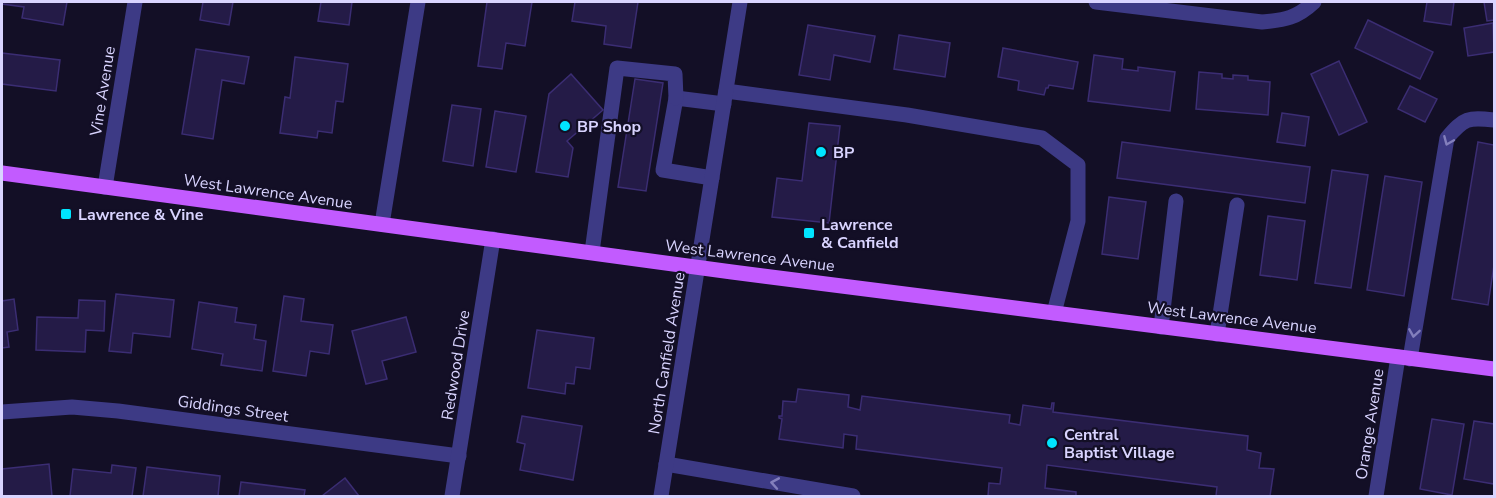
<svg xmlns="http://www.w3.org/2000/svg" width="1496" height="498" viewBox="0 0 1496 498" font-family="'Nunito Sans',sans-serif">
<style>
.building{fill:#241b47;stroke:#3b2d73;stroke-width:1.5}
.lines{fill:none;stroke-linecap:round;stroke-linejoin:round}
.minor{stroke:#3d3a85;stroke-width:15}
.major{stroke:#c25bff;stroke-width:15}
.oneway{stroke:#837fbc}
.poi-dot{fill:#00e5ff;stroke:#130f26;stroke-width:2}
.labels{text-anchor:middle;stroke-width:4.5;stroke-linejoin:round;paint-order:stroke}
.street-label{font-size:16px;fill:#d9d4ff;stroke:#130f26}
.poi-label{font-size:16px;font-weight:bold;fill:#d9d4ff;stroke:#130f26;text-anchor:start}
</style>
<rect width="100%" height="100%" fill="#130f26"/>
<!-- building -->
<g class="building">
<polygon points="2,2 67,2 63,25 22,18 24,7 2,4"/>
<polygon points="203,2 233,2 229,25 200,20"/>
<polygon points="321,2 352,2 349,25 318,21"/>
<polygon points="487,2 532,2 525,46 506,43 502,69 478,66"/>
<polygon points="575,2 638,2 631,48 604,44 606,26 572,21"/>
<polygon points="1427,2 1454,2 1451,25 1424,21"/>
<polygon points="1484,2 1494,2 1494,20 1487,21"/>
<polygon points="1368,20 1433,52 1420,79 1355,48"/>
<polygon points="1493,23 1494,52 1468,56 1464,28"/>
<polygon points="808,25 875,36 870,62 834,55 830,80 799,75"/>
<polygon points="899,35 950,43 945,77 894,69"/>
<polygon points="1003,48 1078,62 1073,89 1049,85 1048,88 1046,88 1044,95 1018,90 1019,81 998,77"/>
<polygon points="196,49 249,57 244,84 222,80 213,139 182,134"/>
<polygon points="2,53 60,60 56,91 2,84"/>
<polygon points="1094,55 1123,59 1122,69 1138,71 1138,67 1175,72 1170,111 1088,101"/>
<polygon points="295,57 348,64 343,102 336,101 332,133 318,131 317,138 280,133 285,97 290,98"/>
<polygon points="1339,61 1367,122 1339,135 1311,74"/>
<polygon points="1199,72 1222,74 1222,78 1233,79 1233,75 1248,76 1248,80 1270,82 1268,115 1196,109"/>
<polygon points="571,74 603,110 567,141 573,148 568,177 536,172 549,94"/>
<polygon points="635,79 663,83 646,191 618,187"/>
<polygon points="1410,86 1437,99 1425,122 1398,109"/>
<polygon points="452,105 481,109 473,166 443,161"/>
<polygon points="495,111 526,116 516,172 486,167"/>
<polygon points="1282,113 1309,117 1305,146 1277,142"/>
<polygon points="809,123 840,126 829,223 772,217 777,178 802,181"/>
<polygon points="1122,142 1310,167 1305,203 1117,178"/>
<polygon points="1478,142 1494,145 1494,265 1488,305 1452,299"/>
<polygon points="1332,170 1368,175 1351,288 1315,283"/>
<polygon points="1385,176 1422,182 1404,296 1367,290"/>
<polygon points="1109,197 1146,202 1138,259 1102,254"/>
<polygon points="1268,216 1305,221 1297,280 1260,275"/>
<polygon points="116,294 174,300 170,337 133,333 131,353 109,351"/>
<polygon points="284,296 304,299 301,321 333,325 329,354 310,351 306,376 273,371"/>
<polygon points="14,299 18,330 7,332 9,347 2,348 2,301"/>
<polygon points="79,300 105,301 104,331 86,330 85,352 36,350 37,317 78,318"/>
<polygon points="199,302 237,308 235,322 256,325 254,339 266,341 262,371 221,365 223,354 192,349"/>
<polygon points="406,317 416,352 382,361 387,379 366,384 352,331"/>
<polygon points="537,330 594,338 590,369 576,367 574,384 566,383 565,394 528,388"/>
<polygon points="798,389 849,395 848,407 860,410 862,396 1010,415 1009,423 1020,425 1023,405 1051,409 1052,403 1054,403 1053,412 1248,436 1247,450 1261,453 1259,468 1274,469 1270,496 1216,496 1217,487 1047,465 1045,488 1076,492 1076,496 988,496 989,483 1000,484 1002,468 856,449 857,436 844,434 843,448 779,439 782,419 779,418 779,416 782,416 783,401 796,402"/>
<polygon points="522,416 582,426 573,480 520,470 525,444 517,442"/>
<polygon points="1432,419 1464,424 1452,495 1420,489"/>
<polygon points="1474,421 1494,424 1494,484 1464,479"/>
<polygon points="49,464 52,496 2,496 2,469"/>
<polygon points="112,465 136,468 132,496 70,496 73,469 111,473"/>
<polygon points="147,467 220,476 218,496 143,496"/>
<polygon points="345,478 359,496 322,496"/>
<polygon points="241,482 305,490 304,496 239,496"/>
</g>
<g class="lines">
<!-- minor -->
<g class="minor">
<path d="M 1096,2 L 1262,22 C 1285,20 1297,18 1314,2"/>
<polyline points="726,91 907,115 1042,138 1078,165 1078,221 1054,313"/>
<polyline points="712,178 663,170 676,98 724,104"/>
<polyline points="105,187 135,2"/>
<polyline points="382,224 418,2"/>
<polyline points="592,252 617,68 675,74 676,98"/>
<polyline points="1161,327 1176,201"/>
<polyline points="1217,334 1237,205"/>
<path d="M 1410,359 L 1447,138 C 1464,118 1468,117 1494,120"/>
<polyline points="2,412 72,407 118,411 459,456"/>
<polyline points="666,464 853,496"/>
<polyline points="452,496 493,239"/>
<polyline points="661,496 740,2"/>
<polyline points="1376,496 1398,357"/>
</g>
<!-- major -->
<polyline class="major" points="2,173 732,272 1494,369"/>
</g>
<!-- one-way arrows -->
<defs><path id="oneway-chevron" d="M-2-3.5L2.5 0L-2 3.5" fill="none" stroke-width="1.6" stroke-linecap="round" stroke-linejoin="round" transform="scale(1.5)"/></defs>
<g class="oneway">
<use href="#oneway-chevron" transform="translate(1448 141) rotate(113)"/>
<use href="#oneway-chevron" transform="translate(1414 333) rotate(99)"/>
<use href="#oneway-chevron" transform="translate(775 483) rotate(-170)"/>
</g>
<!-- markers -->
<g class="poi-dot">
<circle cx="565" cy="126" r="6"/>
<circle cx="821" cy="152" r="6"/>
<rect x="60" y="208" width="12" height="12" rx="3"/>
<rect x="803" y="227" width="12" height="12" rx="3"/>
<circle cx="1052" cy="443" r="6"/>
</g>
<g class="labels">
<!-- street labels -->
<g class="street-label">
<text transform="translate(102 91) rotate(-81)" y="6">Vine Avenue</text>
<text transform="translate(268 191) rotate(8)" y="6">West Lawrence Avenue</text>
<text transform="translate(750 255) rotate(7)" y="6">West Lawrence Avenue</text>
<text transform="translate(1232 317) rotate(7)" y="6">West Lawrence Avenue</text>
<text transform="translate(666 353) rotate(-81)" y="6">North Canfield Avenue</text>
<text transform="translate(455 365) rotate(-81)" y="6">Redwood Drive</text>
<text transform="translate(233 408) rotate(8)" y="6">Giddings Street</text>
<text transform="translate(1369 424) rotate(-81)" y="6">Orange Avenue</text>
</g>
<!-- poi labels -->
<g class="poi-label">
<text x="577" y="132">BP Shop</text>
<text x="833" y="158">BP</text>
<text x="78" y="220">Lawrence &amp; Vine</text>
<text x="821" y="230">Lawrence<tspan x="821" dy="18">&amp; Canfield</tspan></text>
<text x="1064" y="440">Central<tspan x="1064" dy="18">Baptist Village</tspan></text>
</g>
</g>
<!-- border -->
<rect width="1496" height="498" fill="none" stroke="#d9d4ff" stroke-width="6"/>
</svg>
